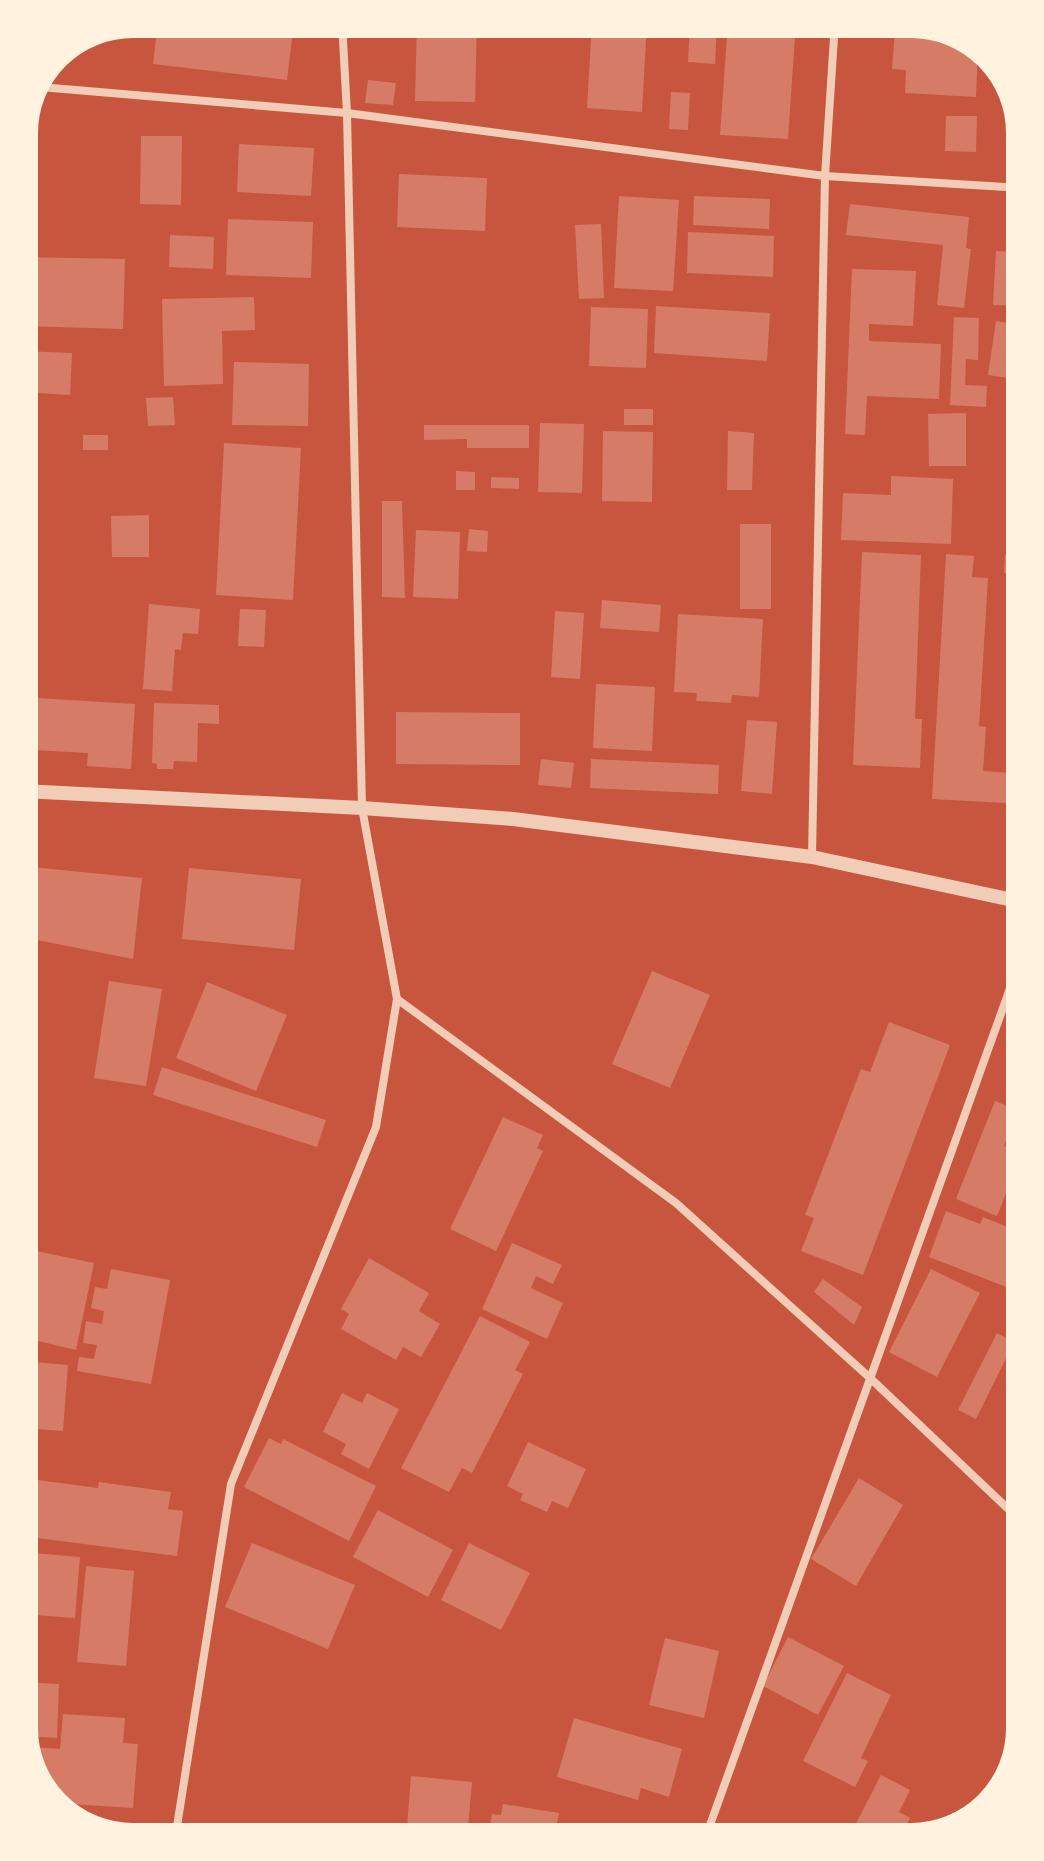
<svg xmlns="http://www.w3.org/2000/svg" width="1044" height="1861" viewBox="0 0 1044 1861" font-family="Mulish,sans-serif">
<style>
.building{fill:#d67c66}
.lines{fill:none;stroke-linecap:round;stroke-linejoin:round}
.minor{stroke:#f1ccb7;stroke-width:8}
.tertiary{stroke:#f1ccb7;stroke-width:14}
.rim{fill:none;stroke:#fff3e0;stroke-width:4}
</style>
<rect width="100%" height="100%" fill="#c8553d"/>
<!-- building -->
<g class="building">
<polygon points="158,22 294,22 287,80 153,64"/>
<polygon points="417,22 477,22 475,102 415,101"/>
<polygon points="592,22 647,22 642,112 587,108"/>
<polygon points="690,22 717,22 715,64 688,62"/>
<polygon points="728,22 796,22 788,139 720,135"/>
<polygon points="895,30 953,34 973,41 978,47 976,97 905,93 906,70 892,69"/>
<polygon points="368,80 396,83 393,105 365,103"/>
<polygon points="671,92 690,93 688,130 669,129"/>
<polygon points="1016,110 1022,133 1022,149 1014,148"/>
<polygon points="946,116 977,116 976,152 945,151"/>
<polygon points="141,136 182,136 181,205 140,204"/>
<polygon points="239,144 314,148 311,196 237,192"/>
<polygon points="399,174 487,178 485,231 397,227"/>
<polygon points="619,196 679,200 673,291 614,288"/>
<polygon points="694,196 770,199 769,229 693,225"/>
<polygon points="850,204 969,217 966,248 971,249 964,308 937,305 943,245 846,235"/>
<polygon points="1011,218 1022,218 1022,234 1009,233"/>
<polygon points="228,219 313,222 311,278 226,275"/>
<polygon points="601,224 604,298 579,299 575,225"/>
<polygon points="688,232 774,236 773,277 687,273"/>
<polygon points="170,235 214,237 213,269 169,267"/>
<polygon points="996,251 1022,252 1022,306 993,305"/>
<polygon points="22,257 125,259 123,329 22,326"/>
<polygon points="852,269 916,271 913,326 869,324 869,341 941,344 939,399 867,396 865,435 845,434"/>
<polygon points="254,297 255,330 222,331 223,384 164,386 162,299"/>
<polygon points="656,306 770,313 767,361 654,353"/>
<polygon points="591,307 648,309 646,368 589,366"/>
<polygon points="954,317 979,318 978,360 966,359 965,385 987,386 986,407 950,405"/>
<polygon points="996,321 1022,325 1022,380 988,375"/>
<polygon points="22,351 72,353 70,395 22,392"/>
<polygon points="234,362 309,364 308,426 232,425"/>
<polygon points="173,397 175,425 148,426 146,398"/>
<rect x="624" y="409" width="29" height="16"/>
<polygon points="966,413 966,466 929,466 928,414"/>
<polygon points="540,423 584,424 582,493 538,492"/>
<polygon points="424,425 529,425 529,448 467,448 467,439 424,440"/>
<polygon points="603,431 653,432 652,502 602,501"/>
<polygon points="728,431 754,433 752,490 727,490"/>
<rect x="83" y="435" width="25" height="15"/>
<polygon points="224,443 301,448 293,600 216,595"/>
<polygon points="22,447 28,447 25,505 22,505"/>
<polygon points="456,471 475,472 475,490 456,490"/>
<polygon points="891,476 953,479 951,544 841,540 843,493 891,495"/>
<polygon points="491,477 519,478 519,489 491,488"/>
<polygon points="382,501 402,501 405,598 382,597"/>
<polygon points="149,515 149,557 112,557 111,516"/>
<rect x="740" y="524" width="31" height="85"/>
<polygon points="469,529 488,531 487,552 467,551"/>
<polygon points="416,530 460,532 458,599 413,597"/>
<polygon points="862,552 921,555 915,719 922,719 920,768 853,765"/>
<polygon points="946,554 974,556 972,577 988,578 979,726 986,727 983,771 1010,773 1013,729 1022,730 1022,804 932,799"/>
<polygon points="1005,555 1022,556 1022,574 1004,573"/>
<polygon points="602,600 661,605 659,632 600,628"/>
<polygon points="149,604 200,609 198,634 183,633 181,650 175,649 172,691 143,689"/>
<polygon points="240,609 266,610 264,647 238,646"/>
<polygon points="555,611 584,613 580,679 551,677"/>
<polygon points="678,614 763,619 759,697 732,695 731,703 696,701 697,693 674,692"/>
<polygon points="22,618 31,619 24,712 22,712"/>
<polygon points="596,684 655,687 652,751 593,748"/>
<polygon points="37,698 135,704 131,769 87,766 88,753 33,750"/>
<polygon points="154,703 219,705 219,724 198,723 197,762 174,761 173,769 157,769 157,764 152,763"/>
<polygon points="396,712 520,713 520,765 396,764"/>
<polygon points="747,720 777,722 772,794 741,791"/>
<polygon points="541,759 574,763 571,788 538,785"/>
<polygon points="591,759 719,765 718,794 590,788"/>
<polygon points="22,866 142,878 133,959 22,937"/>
<polygon points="189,868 301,879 294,950 182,939"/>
<polygon points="652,971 710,995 670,1088 612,1064"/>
<polygon points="109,981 162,989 146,1086 94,1078"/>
<polygon points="207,982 287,1015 256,1091 176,1058"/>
<polygon points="889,1022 950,1045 863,1275 801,1251 814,1218 805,1215 861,1069 870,1072"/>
<polygon points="162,1067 326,1120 317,1147 153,1095"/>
<polygon points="995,1101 1019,1111 1004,1146 1022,1153 997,1216 956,1199"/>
<polygon points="503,1117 543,1135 537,1148 543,1151 496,1251 450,1229"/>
<polygon points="946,1211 980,1224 983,1217 1022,1233 1022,1293 929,1257"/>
<polygon points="512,1243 562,1265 553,1284 536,1276 531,1288 563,1303 547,1339 482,1309"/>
<polygon points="22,1248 94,1263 76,1350 25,1338 30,1316 22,1314"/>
<polygon points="369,1258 429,1293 419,1311 440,1324 421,1357 403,1347 396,1360 341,1329 349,1314 341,1309"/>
<polygon points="111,1269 170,1280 151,1384 77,1371 79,1357 94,1359 97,1345 83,1343 86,1321 102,1324 104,1311 91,1308 95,1287 107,1289"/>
<polygon points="931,1269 980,1293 937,1377 889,1352"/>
<polygon points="823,1279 862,1307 854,1325 814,1292"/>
<polygon points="480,1316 530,1342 515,1370 523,1374 472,1473 462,1468 449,1492 401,1468"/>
<polygon points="997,1333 1014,1342 976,1419 958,1410"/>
<polygon points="22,1361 68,1365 63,1431 22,1428"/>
<polygon points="342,1393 362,1403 367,1393 399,1409 369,1469 341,1454 346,1444 323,1432"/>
<polygon points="269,1438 281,1444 283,1439 376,1486 349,1541 244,1487"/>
<polygon points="528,1442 586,1469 568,1508 552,1501 547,1512 520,1500 523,1494 507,1486"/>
<polygon points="22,1478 98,1488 99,1482 171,1492 168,1509 183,1511 177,1556 22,1536"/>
<polygon points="859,1478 903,1505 856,1586 811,1559"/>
<polygon points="378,1510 453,1550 428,1597 353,1557"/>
<polygon points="252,1543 355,1585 328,1649 225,1607"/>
<polygon points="469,1543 530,1573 501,1630 441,1600"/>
<polygon points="22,1552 80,1557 75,1618 22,1614"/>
<polygon points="86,1566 134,1571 126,1666 77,1662"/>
<polygon points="788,1637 844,1666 818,1715 763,1686"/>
<polygon points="665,1638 719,1651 704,1718 649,1705"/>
<polygon points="847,1673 891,1695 861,1758 868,1761 855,1787 803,1761"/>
<polygon points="22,1682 59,1684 57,1738 24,1736"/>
<polygon points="63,1714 125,1718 123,1743 138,1744 133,1808 56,1803 56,1784 39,1783 33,1777 29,1747 60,1749"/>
<polygon points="574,1718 682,1749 669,1797 641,1788 638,1800 557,1777"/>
<polygon points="881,1775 910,1790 899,1812 910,1818 899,1839 848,1839"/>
<polygon points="411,1776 472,1782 467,1839 406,1839"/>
<polygon points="503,1804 559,1813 554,1839 488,1837 492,1814 501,1815"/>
<polygon points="81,1823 127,1826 127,1839 81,1824"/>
</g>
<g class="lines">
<!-- minor -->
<g class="minor">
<polyline points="342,22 347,113 362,808 397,999 676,1203 869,1377 1022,1522"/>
<polyline points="40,87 347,113 825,176 1022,188"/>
<polyline points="812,857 825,176 835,22"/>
<polyline points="175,1839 231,1484 376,1127 397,999"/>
<polyline points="705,1839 1022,955"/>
</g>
<!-- tertiary -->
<polyline class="tertiary" points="22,791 362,808 513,819 812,857 1022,902"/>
</g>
<!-- crop -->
<path d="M0 0H1044V1861H0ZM133 36H911A97 97 0 0 1 1008 133V1728A97 97 0 0 1 911 1825H133A97 97 0 0 1 36 1728V133A97 97 0 0 1 133 36Z" fill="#fff3e0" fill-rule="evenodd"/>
<path class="rim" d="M133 36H911A97 97 0 0 1 1008 133V1728A97 97 0 0 1 911 1825H133A97 97 0 0 1 36 1728V133A97 97 0 0 1 133 36Z"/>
</svg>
